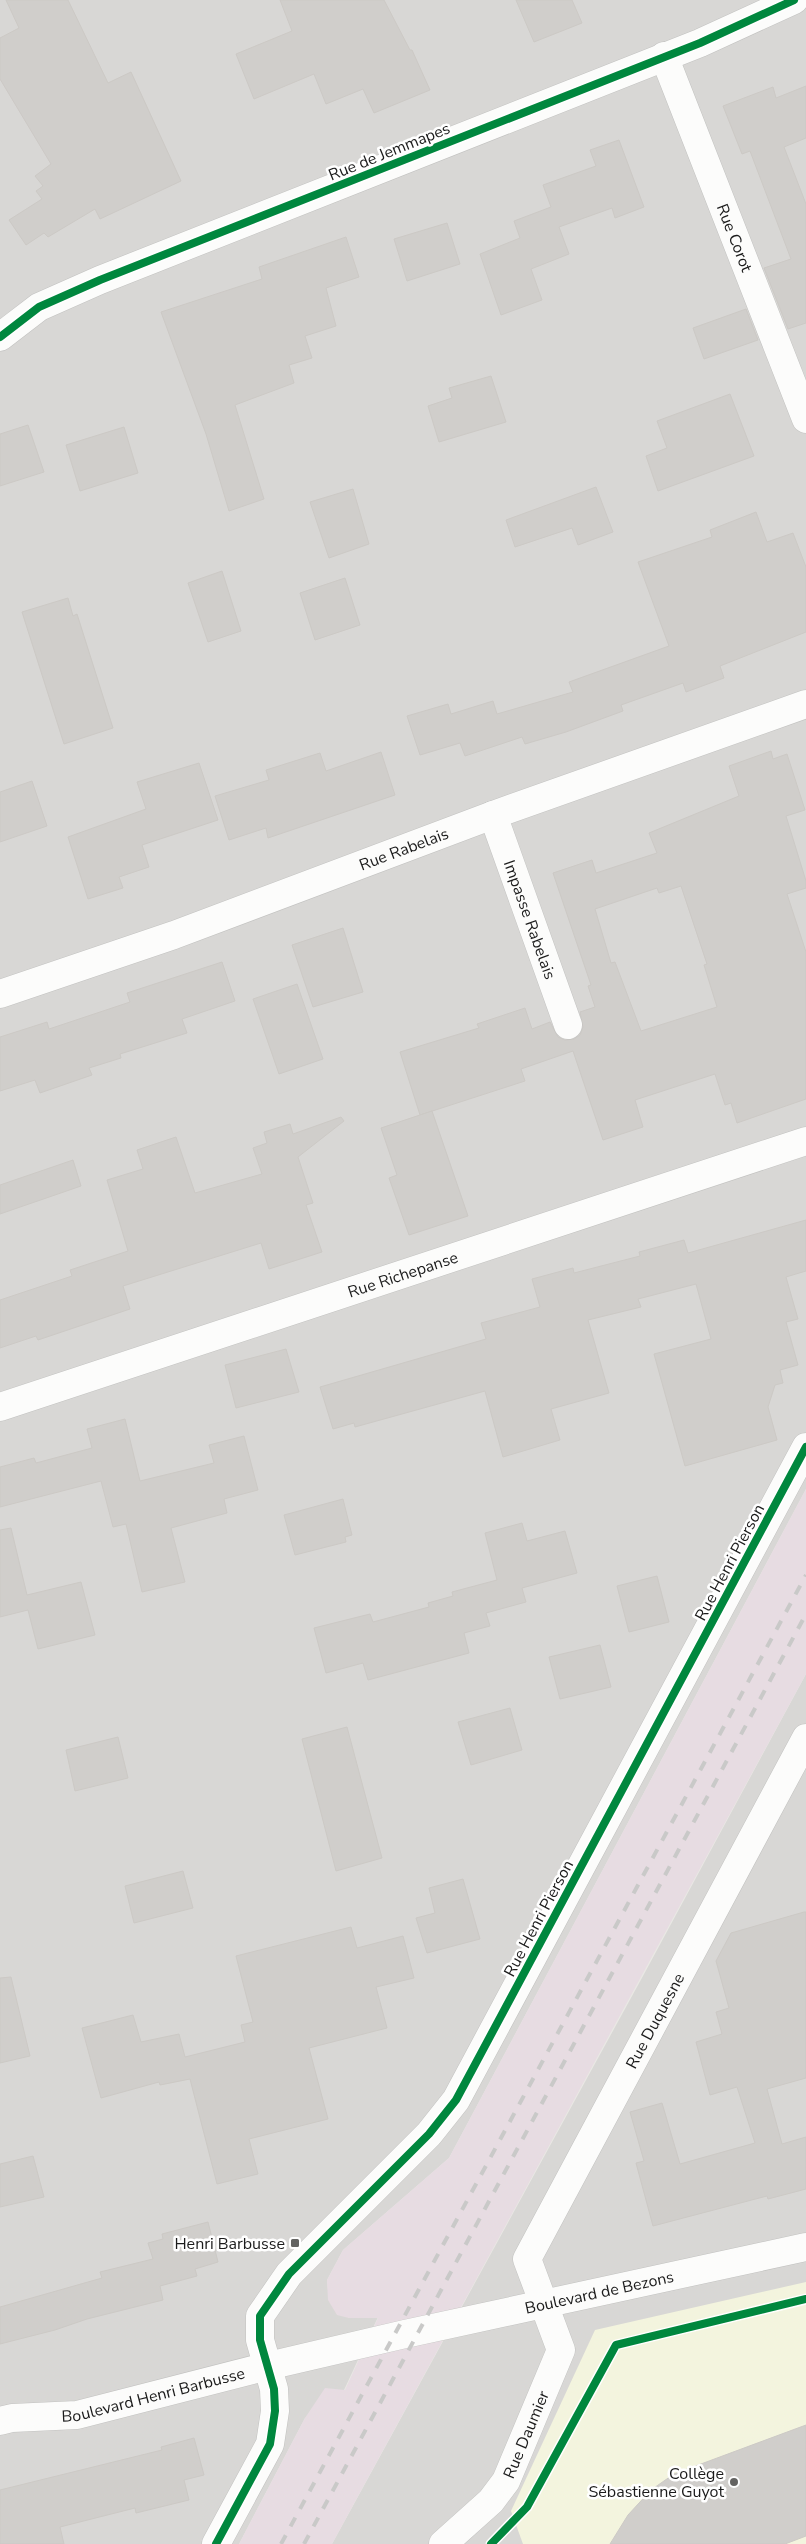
<svg xmlns="http://www.w3.org/2000/svg" width="806" height="2544" viewBox="0 0 806 2544" font-family="'Nunito Sans',sans-serif">
<style>
.residential{fill:#d8d7d5}
.industrial{fill:#e7dce2}
.education{fill:#f3f4de}
.building{fill:#d0cecb;stroke:#ccc9c5;fill-rule:evenodd}
.lines{fill:none;stroke-linecap:round;stroke-linejoin:round}
.minor-casing{stroke:#c2c2c0;stroke-width:29}
.minor{stroke:#fcfcfb;stroke-width:28}
.rail{stroke:#c9c9c8;stroke-width:4;stroke-dasharray:10 10;stroke-linecap:butt}
.cycleway-casing{stroke:#fff;stroke-width:11}
.cycleway{stroke:#00873e;stroke-width:8}
.poi-dot{fill:#636361;stroke:#fff;stroke-width:2}
.labels{text-anchor:middle;stroke-width:5;stroke-linejoin:round;paint-order:stroke}
.street-label{font-size:16px;fill:#1b1b1b;stroke:#fff}
.poi-label{font-size:16px;fill:#1b1b1b;stroke:#fff;text-anchor:end}
</style>
<rect width="100%" height="100%" fill="#e9e8e4"/>
<!-- residential -->
<g class="residential">
<polygon points="0,0 806,0 806,1489 449,2158 343,2250 327,2280 329,2300 349,2318 378,2317 344,2390 305,2418 239,2544 0,2544"/>
<polygon points="806,1674 806,2544 332,2544 643,1976"/>
</g>
<!-- industrial -->
<polygon class="industrial" points="806,1489 806,1674 332,2544 239,2544 305,2418 325,2388 345,2390 378,2318 349,2318 337,2315 328,2300 327,2280 343,2250 449,2158"/>
<!-- education -->
<polygon class="education" points="806,2282 806,2544 523,2544 511,2511 595,2330"/>
<!-- building -->
<g class="building">
<polygon points="6,0 68,0 108,83 131,72 181,181 100,219 95,209 48,237 44,233 26,245 9,220 42,199 36,191 43,186 35,176 51,164 0,79 0,38 19,28"/>
<polygon points="280,0 384,0 410,50 412,50 430,90 374,113 363,89 326,104 314,74 254,99 236,54 292,31"/>
<polygon points="516,0 572,0 582,23 534,42"/>
<polygon points="806,86 806,138 784,147 806,204 806,323 788,329 764,268 791,259 750,151 742,154 723,106 773,87 776,98"/>
<polygon points="619,140 644,207 615,218 612,208 559,227 569,254 531,269 542,300 501,315 480,254 520,238 514,221 551,207 543,185 596,166 590,150"/>
<polygon points="447,223 460,264 407,281 394,239"/>
<polygon points="346,237 359,277 326,288 336,326 305,336 312,358 289,365 294,383 235,405 264,499 229,511 206,434 161,312 262,279 259,267"/>
<polygon points="746,309 758,340 704,359 693,328"/>
<polygon points="491,376 506,422 439,442 428,406 452,398 449,388"/>
<polygon points="730,394 754,456 658,491 646,456 667,448 657,421"/>
<polygon points="28,425 44,472 0,486 0,434"/>
<polygon points="124,427 138,473 80,491 66,445"/>
<polygon points="596,487 613,532 578,545 572,528 515,547 506,520"/>
<polygon points="353,489 369,544 329,558 310,502"/>
<polygon points="756,512 767,542 793,533 806,567 806,632 720,666 724,678 686,692 683,683 621,705 623,711 566,732 525,744 522,737 465,756 460,743 420,755 407,716 448,704 451,714 493,701 497,714 573,692 569,682 669,646 638,562 712,537 710,530"/>
<polygon points="222,571 241,631 208,642 188,583"/>
<polygon points="345,578 360,625 315,640 300,593"/>
<polygon points="68,598 73,616 77,614 113,728 64,744 22,612"/>
<path d="M 771,751 L 773,759 L 787,754 L 805,810 L 786,816 L 806,881 L 806,888 L 787,894 L 806,952 L 806,1099 L 737,1123 L 731,1103 L 725,1105 L 715,1074 L 635,1100 L 643,1127 L 603,1140 L 573,1051 L 521,1069 L 525,1081 L 420,1115 L 400,1052 L 479,1028 L 477,1024 L 525,1008 L 532,1029 L 550,1022 L 558,1037 L 565,1040 L 574,1039 L 580,1035 L 583,1027 L 580,1012 L 595,1007 L 588,986 L 591,985 L 553,873 L 592,860 L 596,873 L 657,853 L 649,833 L 739,796 L 729,766 ZM 681,886 L 707,964 L 704,965 L 717,1007 L 641,1031 L 615,962 L 611,963 L 595,909 L 657,888 L 659,893 Z"/>
<polygon points="381,752 395,795 268,838 266,828 229,840 215,796 269,780 266,770 320,753 326,771"/>
<polygon points="199,763 218,820 142,845 149,867 119,877 123,888 88,899 68,837 146,809 137,782"/>
<polygon points="32,781 47,826 0,842 0,792"/>
<polygon points="343,928 363,992 313,1007 292,945"/>
<polygon points="222,962 235,1001 182,1019 187,1033 120,1054 121,1058 89,1068 92,1075 40,1093 35,1080 0,1091 0,1037 47,1022 49,1029 130,1002 127,993"/>
<polygon points="297,984 323,1059 279,1074 253,999"/>
<polygon points="432,1111 468,1216 409,1235 389,1178 397,1175 381,1128"/>
<polygon points="341,1117 344,1121 298,1157 313,1203 306,1205 322,1252 269,1269 261,1243 123,1286 130,1309 38,1340 36,1336 0,1348 0,1300 72,1276 70,1270 128,1251 107,1180 143,1169 137,1150 176,1137 195,1193 262,1174 253,1148 267,1143 264,1132 290,1124 293,1134"/>
<polygon points="73,1160 81,1186 0,1214 0,1185"/>
<polygon points="806,1220 806,1271 786,1277 798,1319 786,1322 798,1365 780,1370 783,1383 775,1385 768,1407 777,1440 685,1466 654,1354 711,1339 696,1284 638,1299 641,1307 588,1320 609,1393 551,1409 560,1440 503,1457 485,1391 355,1427 354,1423 333,1429 320,1387 486,1339 481,1323 540,1307 532,1279 573,1268 574,1273 640,1256 639,1252 684,1240 688,1253"/>
<polygon points="286,1349 299,1392 236,1408 225,1365"/>
<polygon points="125,1419 140,1481 214,1463 209,1445 244,1436 258,1490 224,1499 227,1513 171,1528 185,1582 142,1592 126,1524 113,1527 101,1481 0,1507 0,1467 34,1458 36,1463 92,1448 87,1429"/>
<polygon points="343,1499 352,1535 345,1537 346,1542 295,1555 284,1515"/>
<polygon points="522,1523 527,1541 565,1531 577,1573 522,1588 526,1602 486,1613 490,1626 464,1633 469,1653 368,1680 363,1663 326,1673 314,1628 370,1614 373,1622 429,1607 428,1603 453,1596 452,1592 497,1580 485,1533"/>
<polygon points="11,1528 27,1595 81,1582 95,1635 38,1649 28,1610 0,1617 0,1530"/>
<polygon points="657,1576 669,1622 629,1632 617,1586"/>
<polygon points="600,1645 611,1687 560,1699 549,1657"/>
<polygon points="510,1708 522,1750 471,1765 458,1722"/>
<polygon points="347,1727 382,1858 336,1871 302,1739"/>
<polygon points="118,1737 128,1778 75,1791 66,1750"/>
<polygon points="183,1871 193,1908 134,1923 125,1886"/>
<polygon points="463,1879 480,1939 427,1953 416,1918 435,1913 429,1888"/>
<polygon points="804,1912 806,1912 806,2078 767,2089 782,2144 806,2137 806,2189 768,2199 767,2196 653,2226 636,2163 644,2161 630,2112 662,2103 680,2164 755,2143 737,2087 710,2095 696,2042 722,2034 716,2012 729,2008 716,1961 731,1933"/>
<polygon points="351,1927 357,1948 403,1936 414,1978 376,1987 387,2028 309,2048 328,2119 249,2139 258,2174 217,2184 190,2079 160,2085 159,2082 101,2098 82,2028 133,2015 141,2042 179,2034 185,2057 245,2042 241,2025 253,2022 236,1956"/>
<polygon points="11,1977 30,2056 0,2063 0,1978"/>
<polygon points="33,2156 44,2197 0,2207 0,2164"/>
<polygon points="208,2222 218,2262 195,2269 197,2276 160,2286 163,2300 87,2319 55,2330 0,2344 0,2307 102,2278 100,2272 153,2259 148,2243 163,2239 162,2234"/>
<polygon points="806,2425 806,2536 785,2544 610,2544 628,2515 651,2490 674,2474"/>
<polygon points="194,2438 204,2475 184,2480 189,2500 136,2513 135,2508 60,2527 64,2544 0,2544 0,2490 162,2450 161,2447"/>
</g>
<g class="lines">
<defs>
<g id="minor">
<path id="s1" d="M 664,56 L 806,419"/>
<polyline points="0,337 39,307 100,280 700,43 794,0"/>
<path id="s2" d="M 493,815 L 568,1025"/>
<path id="s3" d="M 0,994 L 174,935 L 493,815 L 806,704"/>
<path id="s4" d="M 0,1407 L 806,1141"/>
<path id="s5" d="M 0,2421 L 12,2418 L 77,2415 L 268,2366 L 405,2334 L 806,2247"/>
<polyline points="216,2544 270,2444 275,2411 274,2389 260,2340 260,2316 289,2274 429,2134 456,2100 806,1447"/>
<path id="s6" d="M 443,2544 L 491,2501 L 506,2481 L 561,2350 L 527,2259 L 806,1738"/>
</g>
</defs>
<!-- minor casing -->
<use href="#minor" class="minor-casing"/>
<!-- minor -->
<use href="#minor" class="minor"/>
<!-- rail -->
<g class="rail">
<polyline points="281,2544 806,1575"/>
<polyline points="304,2544 806,1614"/>
</g>
<defs>
<g id="cycleway">
<polyline points="0,337 39,307 100,280 700,43 794,0"/>
<polyline points="216,2544 270,2444 275,2411 274,2389 260,2340 260,2316 289,2274 429,2134 456,2100 806,1447"/>
<polyline points="491,2544 527,2507 616,2345 806,2299"/>
</g>
</defs>
<!-- cycleway casing -->
<use href="#cycleway" class="cycleway-casing"/>
<!-- cycleway -->
<use href="#cycleway" class="cycleway"/>
</g>
<!-- markers -->
<g class="poi-dot">
<rect x="290" y="2238" width="10" height="10" rx="2.5"/>
<circle cx="734" cy="2482" r="5"/>
</g>
<g class="labels">
<!-- street labels -->
<g class="street-label">
<text transform="translate(389 151) rotate(-22)" y="6">Rue de Jemmapes</text>
<text dy="6" stroke="none"><textPath href="#s1" startOffset="195">Rue Corot</textPath></text>
<text dy="6" stroke="none"><textPath href="#s3" startOffset="429">Rue Rabelais</textPath></text>
<text dy="6" stroke="none"><textPath href="#s2" startOffset="111">Impasse Rabelais</textPath></text>
<text dy="6" stroke="none"><textPath href="#s4" startOffset="424">Rue Richepanse</textPath></text>
<text transform="translate(729 1562) rotate(-62)" y="6">Rue Henri Pierson</text>
<text transform="translate(538 1918) rotate(-62)" y="6">Rue Henri Pierson</text>
<text dy="6" stroke="none"><textPath href="#s6" startOffset="599">Rue Duquesne</textPath></text>
<text dy="6" stroke="none"><textPath href="#s5" startOffset="614">Boulevard de Bezons</textPath></text>
<text dy="6" stroke="none"><textPath href="#s5" startOffset="156">Boulevard Henri Barbusse</textPath></text>
<text dy="6" stroke="none"><textPath href="#s6" startOffset="140">Rue Daumier</textPath></text>
</g>
<!-- poi labels -->
<g class="poi-label">
<text x="285" y="2249">Henri Barbusse</text>
<text x="724" y="2479">Collège<tspan x="724" dy="18">Sébastienne Guyot</tspan></text>
</g>
</g>
</svg>
